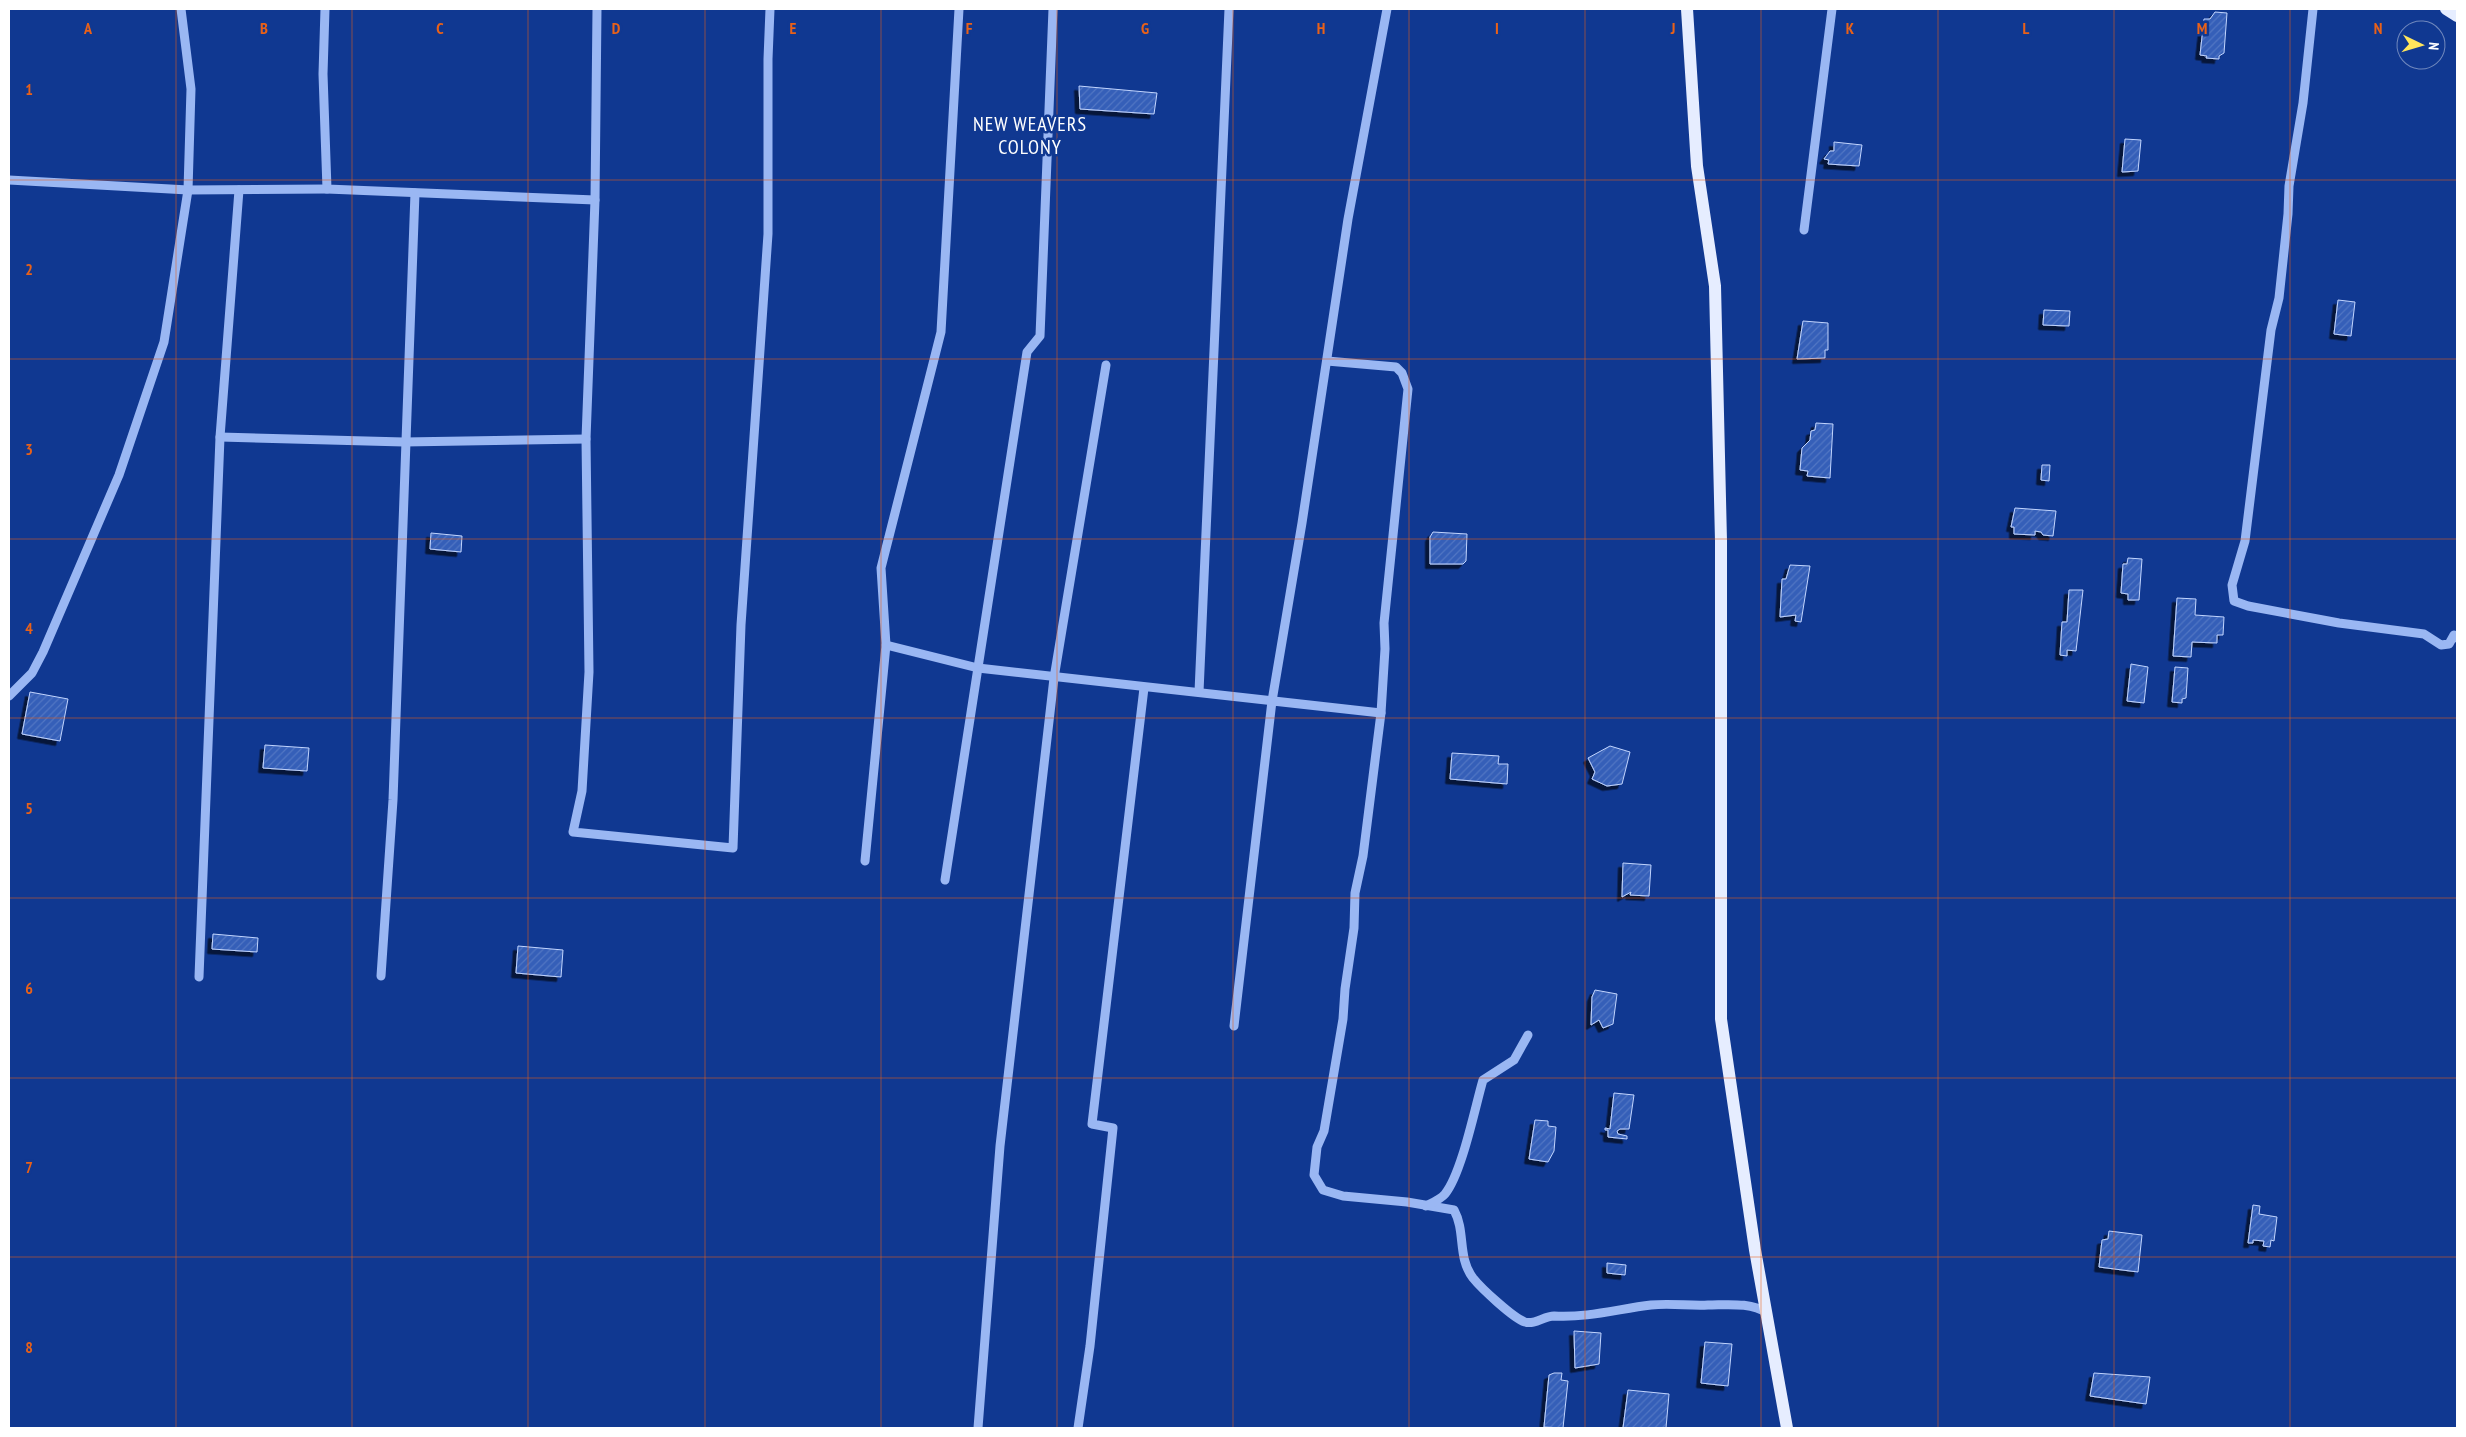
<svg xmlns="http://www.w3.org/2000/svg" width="2466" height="1437" viewBox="0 0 2466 1437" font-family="'PT Sans Narrow',sans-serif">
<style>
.building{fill:url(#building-hatch);stroke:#c2d5fe;filter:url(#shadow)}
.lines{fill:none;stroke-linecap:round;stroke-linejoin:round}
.minor{stroke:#9ab7f3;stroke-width:9}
.major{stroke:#e6edff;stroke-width:12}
.grid{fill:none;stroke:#e96118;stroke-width:1;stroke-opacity:0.55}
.labels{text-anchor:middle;stroke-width:5;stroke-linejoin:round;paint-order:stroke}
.neighbourhood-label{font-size:20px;letter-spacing:1px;fill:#fff;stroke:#103891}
.grid-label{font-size:16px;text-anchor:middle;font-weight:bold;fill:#e96118;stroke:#103891;stroke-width:5;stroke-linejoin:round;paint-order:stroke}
</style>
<defs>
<pattern id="building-hatch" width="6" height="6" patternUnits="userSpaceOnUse" patternTransform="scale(1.25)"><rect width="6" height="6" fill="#345eb8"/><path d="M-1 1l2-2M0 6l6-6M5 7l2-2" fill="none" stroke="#5276c3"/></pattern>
<filter id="shadow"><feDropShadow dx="-4.5" dy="4.5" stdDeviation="0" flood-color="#0009"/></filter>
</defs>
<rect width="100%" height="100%" fill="#103891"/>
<!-- building -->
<g class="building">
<polygon points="2215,12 2227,13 2224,53 2219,56 2219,59 2206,58 2207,56 2200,55 2204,19 2210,19"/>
<polygon points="1079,86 1157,93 1154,114 1080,109"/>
<polygon points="2125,139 2141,140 2138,171 2122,172"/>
<polygon points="1834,142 1862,145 1859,166 1828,164 1829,160 1824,159 1830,151 1834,151"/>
<polygon points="2338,300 2355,302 2351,336 2334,334"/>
<polygon points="2044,310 2070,311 2069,326 2043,325"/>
<polygon points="1803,321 1828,323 1828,350 1825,350 1825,358 1797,359"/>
<polygon points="1816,423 1833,424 1830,478 1807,476 1808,471 1800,470 1802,448 1810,440 1811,431 1815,430"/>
<polygon points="2042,465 2050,465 2049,481 2041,480"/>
<polygon points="2015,508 2056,511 2053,536 2043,535 2041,532 2035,531 2035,535 2014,534 2014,527 2011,527"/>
<polygon points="1433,532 1467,534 1466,561 1463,564 1430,564 1430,537"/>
<polygon points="431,533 462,536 461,552 430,549"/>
<polygon points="2128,558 2142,559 2139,600 2128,600 2128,594 2121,593 2123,564 2127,564"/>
<polygon points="1790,565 1810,566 1801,622 1795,621 1796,615 1780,617 1782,579 1786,579"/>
<polygon points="2069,590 2083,590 2076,651 2067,650 2067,656 2060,655 2062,622 2067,622"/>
<polygon points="2177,598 2196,599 2195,615 2224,617 2223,635 2217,635 2217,643 2192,642 2191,657 2173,656"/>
<polygon points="2131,664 2148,667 2144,703 2127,701"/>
<polygon points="2175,667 2188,668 2186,698 2182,699 2182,703 2172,702"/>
<polygon points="30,692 68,699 60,741 22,734"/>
<polygon points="265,745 309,748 307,771 263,768"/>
<polygon points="1610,746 1630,752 1622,784 1607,786 1592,779 1595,772 1588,758"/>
<polygon points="1452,753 1499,756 1498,764 1508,764 1507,784 1450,779"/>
<polygon points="1623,863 1651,865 1649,896 1630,895 1631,892 1622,897"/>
<polygon points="213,934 258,938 257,952 212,949"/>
<polygon points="518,946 563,950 561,977 516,973"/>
<polygon points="1595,990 1617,994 1613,1024 1603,1028 1599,1020 1591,1025 1592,997"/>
<polygon points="1614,1093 1634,1095 1629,1129 1620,1129 1617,1131 1618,1134 1627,1136 1627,1139 1608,1137 1608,1130 1605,1130 1605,1128 1610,1129"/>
<polygon points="1535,1120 1548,1121 1548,1126 1556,1127 1554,1151 1548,1162 1529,1159"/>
<polygon points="2253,1205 2260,1206 2259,1214 2277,1217 2274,1241 2271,1240 2270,1247 2263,1246 2264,1241 2253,1240 2253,1243 2248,1243"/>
<polygon points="2109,1231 2142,1235 2138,1272 2099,1267 2102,1240 2108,1239"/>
<polygon points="1607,1263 1626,1265 1625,1275 1607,1273"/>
<polygon points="1574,1331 1601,1333 1599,1364 1575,1368"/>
<polygon points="1705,1342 1732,1344 1728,1386 1701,1383"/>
<polygon points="1554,1373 1562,1373 1561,1380 1568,1381 1563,1428 1544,1427 1549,1375"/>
<polygon points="2094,1373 2150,1377 2146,1404 2090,1396"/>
<polygon points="1628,1390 1669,1394 1666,1428 1623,1428"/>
</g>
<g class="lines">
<!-- minor -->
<g class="minor">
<polyline points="325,9 323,74 327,189 595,200"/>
<polyline points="597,9 595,200 586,439 589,672 582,791 573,832 733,848 741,625 768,234 768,59 770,9"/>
<polyline points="2313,9 2303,103 2289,186 2288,214 2279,298 2271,330 2245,541 2232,585 2234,601 2248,606 2339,623 2424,634 2441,645 2449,644 2454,635 2457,638"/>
<polyline points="9,180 188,190 327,189"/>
<polyline points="1804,230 1832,9"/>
<path d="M 1327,361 L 1396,367 L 1402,373 L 1408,389 L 1384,623 L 1385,649 L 1381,713 L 1363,856 L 1355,893 L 1354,928 L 1345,989 L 1343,1019 L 1324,1131 L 1317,1147 L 1314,1175 L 1323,1190 L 1343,1196 L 1407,1202 L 1454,1210 C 1466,1232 1457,1257 1473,1278 C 1481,1288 1513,1318 1525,1322 C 1535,1325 1544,1316 1554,1316 C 1587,1318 1618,1309 1651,1305 C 1671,1303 1689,1306 1708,1305 C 1727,1305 1751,1302 1767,1313"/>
<polyline points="220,437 404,442 586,439"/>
<polyline points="886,645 978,668 1381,713"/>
<polyline points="1199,692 1229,9"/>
<polyline points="9,696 32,673 43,652 119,475 164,342 188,190 191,89 181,9"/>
<polyline points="865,861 886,645 881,568 941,332 959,9"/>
<polyline points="945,880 1027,352 1040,336 1053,9"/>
<polyline points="381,976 393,800 415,193"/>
<polyline points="199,977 220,437 239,190"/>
<polyline points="1234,1026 1272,701 1302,523 1348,219 1387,9"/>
<path d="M 1426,1206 C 1432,1203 1441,1199 1445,1194 C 1462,1173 1475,1107 1483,1080 L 1514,1060 L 1528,1035"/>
<polyline points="978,1428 1000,1146 1054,678 1106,365"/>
<polyline points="1078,1428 1090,1346 1113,1128 1092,1124 1144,688"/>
</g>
<!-- major -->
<g class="major">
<polyline points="1687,9 1697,166 1715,286 1721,541 1721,1019 1755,1250 1787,1428"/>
<polyline points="2446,9 2457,16"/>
</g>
</g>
<!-- grid -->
<path class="grid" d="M 176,9 L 176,1428M 352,9 L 352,1428M 528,9 L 528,1428M 705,9 L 705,1428M 881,9 L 881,1428M 1057,9 L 1057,1428M 1233,9 L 1233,1428M 1409,9 L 1409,1428M 1585,9 L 1585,1428M 1761,9 L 1761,1428M 1938,9 L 1938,1428M 2114,9 L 2114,1428M 2290,9 L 2290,1428M 9,180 L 2457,180M 9,359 L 2457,359M 9,539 L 2457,539M 9,718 L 2457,718M 9,898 L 2457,898M 9,1078 L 2457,1078M 9,1257 L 2457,1257"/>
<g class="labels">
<!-- neighbourhood labels -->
<g class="neighbourhood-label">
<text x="1030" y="131">NEW WEAVERS<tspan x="1030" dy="23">COLONY</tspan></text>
</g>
</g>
<g class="grid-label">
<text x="88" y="34">A</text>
<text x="264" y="34">B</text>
<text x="440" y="34">C</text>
<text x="616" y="34">D</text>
<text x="793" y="34">E</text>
<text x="969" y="34">F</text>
<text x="1145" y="34">G</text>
<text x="1321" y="34">H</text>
<text x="1497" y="34">I</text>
<text x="1673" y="34">J</text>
<text x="1850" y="34">K</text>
<text x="2026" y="34">L</text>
<text x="2202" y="34">M</text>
<text x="2378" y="34">N</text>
<text x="29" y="95">1</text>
<text x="29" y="275">2</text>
<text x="29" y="455">3</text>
<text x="29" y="634">4</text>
<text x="29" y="814">5</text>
<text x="29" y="994">6</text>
<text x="29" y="1173">7</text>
<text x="29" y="1353">8</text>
</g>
<!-- border -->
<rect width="2466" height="1437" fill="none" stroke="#ffffff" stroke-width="20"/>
<!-- north arrow -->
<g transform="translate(2421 45) rotate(95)"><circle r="24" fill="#103891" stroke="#7088bd"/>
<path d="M0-4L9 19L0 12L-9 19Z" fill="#ffe55c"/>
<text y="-8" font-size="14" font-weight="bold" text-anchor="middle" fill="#ffffff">N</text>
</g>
</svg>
